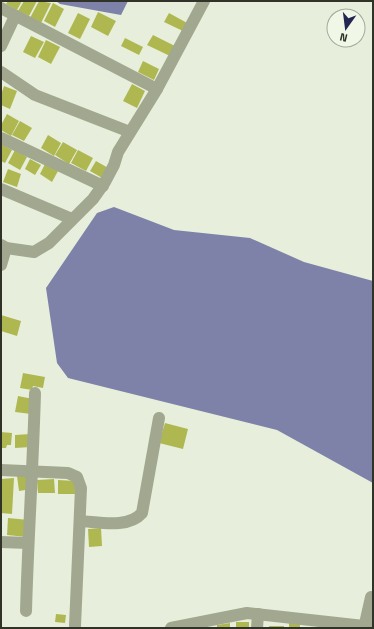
<svg xmlns="http://www.w3.org/2000/svg" width="374" height="629" viewBox="0 0 374 629" font-family="'Titillium Web',sans-serif">
<style>
.water{fill:#7e82a8}
.building{fill:#afb850}
.lines{fill:none;stroke-linecap:round;stroke-linejoin:round}
.minor{stroke:#a1a88f;stroke-width:12}
</style>
<rect width="100%" height="100%" fill="#e7efdc"/>
<!-- water -->
<g class="water">
<polygon points="56,1 128,1 121,15 60,4"/>
<polygon points="114,207 174,230 250,238 304,262 373,281 373,483 277,430 68,378 57,363 46,288 97,213"/>
</g>
<!-- building -->
<g class="building">
<polygon points="8,1 22,1 17,10 6,4"/>
<polygon points="24,1 37,1 29,16 18,11"/>
<polygon points="39,1 51,3 41,23 30,18"/>
<polygon points="53,3 64,9 55,27 44,21"/>
<polygon points="98,12 116,21 108,36 91,27"/>
<polygon points="78,13 90,19 80,39 68,33"/>
<polygon points="169,13 189,24 185,32 164,22"/>
<polygon points="153,35 175,46 170,56 147,45"/>
<polygon points="31,36 44,42 35,58 23,52"/>
<polygon points="125,38 143,47 139,55 121,46"/>
<polygon points="46,40 60,47 51,64 38,57"/>
<polygon points="143,61 159,69 154,80 138,72"/>
<polygon points="132,84 145,91 137,108 123,101"/>
<polygon points="4,86 17,91 10,109 1,105 1,95"/>
<polygon points="7,114 19,121 11,136 1,130 1,125"/>
<polygon points="20,121 32,128 24,141 12,135"/>
<polygon points="48,135 61,143 54,156 41,148"/>
<polygon points="63,142 77,150 69,164 55,155"/>
<polygon points="1,144 12,150 5,163 1,161"/>
<polygon points="15,150 27,157 20,170 8,163"/>
<polygon points="78,150 93,158 86,171 71,163"/>
<polygon points="30,159 41,165 35,175 25,169"/>
<polygon points="96,161 110,169 104,179 90,171"/>
<polygon points="45,164 58,171 52,182 40,174"/>
<polygon points="8,169 21,174 17,187 3,182"/>
<polygon points="1,315 21,321 17,336 1,331"/>
<polygon points="23,373 45,377 43,388 33,386 32,390 20,388"/>
<polygon points="18,396 33,399 31,414 15,412"/>
<polygon points="165,423 188,429 183,449 159,443"/>
<polygon points="1,432 12,433 11,445 7,445 6,448 1,448"/>
<polygon points="30,434 31,447 15,448 15,435"/>
<polygon points="30,474 32,489 19,491 17,476"/>
<polygon points="14,478 12,514 1,513 1,479"/>
<polygon points="54,479 55,493 38,493 37,480"/>
<polygon points="58,480 76,481 75,494 58,494"/>
<polygon points="8,518 29,520 27,537 7,535"/>
<polygon points="101,528 102,546 89,547 88,529"/>
<polygon points="56,614 66,615 65,623 55,622"/>
<rect x="289" y="621" width="11" height="7"/>
<rect x="236" y="622" width="13" height="6"/>
<polygon points="230,623 230,628 217,628 217,625"/>
<rect x="269" y="626" width="15" height="2"/>
</g>
<g class="lines">
<!-- minor -->
<g class="minor">
<polyline points="1,8 157,89"/>
<polyline points="1,46 15,16"/>
<polyline points="1,72 35,95 130,132"/>
<polyline points="1,138 103,186"/>
<polyline points="1,189 72,219"/>
<polyline points="1,245 6,248 1,265"/>
<polyline points="6,248 34,252 49,243 93,199 105,182 114,165 118,152 157,89 204,1"/>
<polyline points="1,470 68,473 77,477 81,488 75,626"/>
<path d="M 80,521 C 99,522 128,529 142,513 L 159,418"/>
<polyline points="1,542 28,543"/>
<path d="M 26,611 C 28,538 33,466 35,393"/>
<polyline points="171,628 247,613 373,627"/>
<polyline points="257,628 258,614"/>
<polyline points="364,628 371,597"/>
</g>
</g>
<!-- border -->
<rect width="374" height="629" fill="none" stroke="#313328" stroke-width="4"/>
<!-- north arrow -->
<g transform="translate(346 28) rotate(194)"><circle r="19" fill="#f1f7e7" stroke="#a4a99b"/>
<path d="M0-3L7 15L0 10L-7 15Z" fill="#222650"/>
<text y="-6" font-size="11" font-weight="bold" text-anchor="middle" fill="#313328">N</text>
</g>
</svg>
